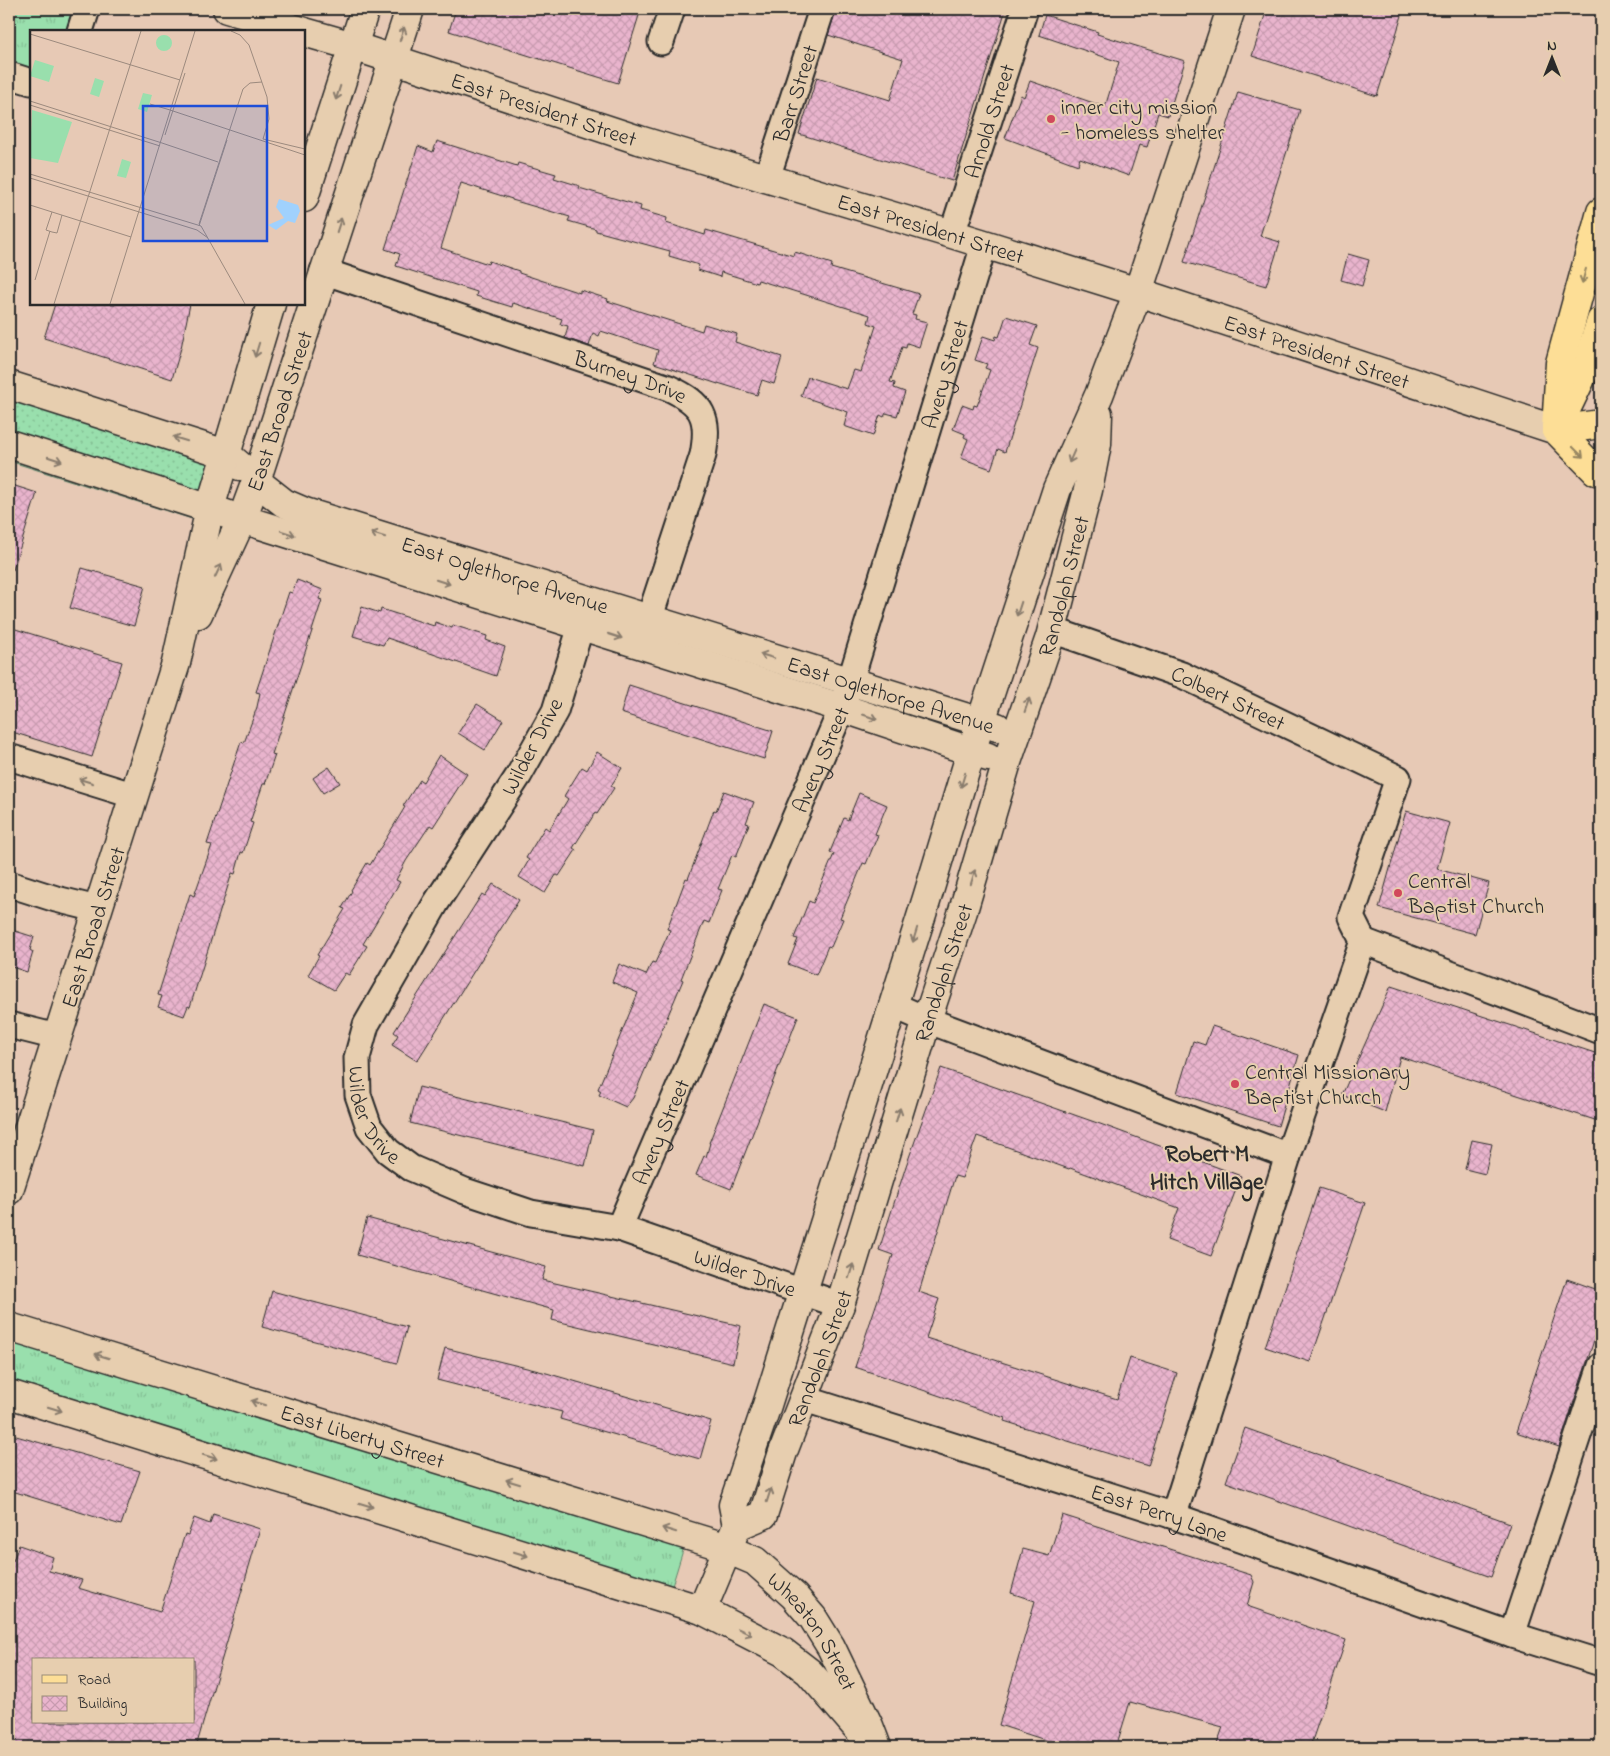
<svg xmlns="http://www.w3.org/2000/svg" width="1610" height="1756" viewBox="0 0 1610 1756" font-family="'Indie Flower',sans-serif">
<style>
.grass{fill:url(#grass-tufts);stroke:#62856c}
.garden{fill:url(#garden-dots);stroke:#62856c}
.building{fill:url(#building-cross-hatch);stroke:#2b2b2b;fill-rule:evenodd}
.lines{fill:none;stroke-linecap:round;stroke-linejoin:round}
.minor-casing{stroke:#2b2b2b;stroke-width:29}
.tertiary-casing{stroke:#2b2b2b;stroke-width:31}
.secondary-casing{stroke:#2b2b2b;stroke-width:31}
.primary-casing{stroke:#2b2b2b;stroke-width:31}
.minor{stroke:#e7ceaf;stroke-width:25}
.tertiary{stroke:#e7ceaf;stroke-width:28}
.secondary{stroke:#e7ceaf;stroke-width:28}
.primary{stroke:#fdde96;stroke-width:28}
.oneway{stroke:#897c6d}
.oneway2{stroke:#948460}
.poi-dot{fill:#d1495b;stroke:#e7ceaf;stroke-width:2}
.labels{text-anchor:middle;stroke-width:4;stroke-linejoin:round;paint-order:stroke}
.street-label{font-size:22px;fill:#2b2b2b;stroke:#e7ceaf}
.poi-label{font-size:22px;fill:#2b2b2b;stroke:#e7ceaf;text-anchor:start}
.neighbourhood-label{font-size:24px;font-weight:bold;fill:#2b2b2b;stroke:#e7ceaf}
.inset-road{fill:none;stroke:#9c8a7e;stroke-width:1}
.view{fill:#1d4ed8;fill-opacity:0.15;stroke:#1d4ed8;stroke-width:2.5}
.inset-edge{fill:none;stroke:#2b2b2b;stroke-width:2.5}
</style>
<defs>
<pattern id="grass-tufts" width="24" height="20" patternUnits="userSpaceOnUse" patternTransform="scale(1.25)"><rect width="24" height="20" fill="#99dfad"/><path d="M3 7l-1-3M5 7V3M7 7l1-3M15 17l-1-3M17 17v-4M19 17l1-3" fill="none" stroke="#84c095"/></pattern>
<pattern id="garden-dots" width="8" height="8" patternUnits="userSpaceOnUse" patternTransform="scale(1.25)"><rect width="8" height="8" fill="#99dfad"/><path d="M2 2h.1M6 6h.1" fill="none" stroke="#84c095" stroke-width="1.8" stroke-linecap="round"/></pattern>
<pattern id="building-cross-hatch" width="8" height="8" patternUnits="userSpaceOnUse" patternTransform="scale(1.25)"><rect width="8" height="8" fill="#e9b4cd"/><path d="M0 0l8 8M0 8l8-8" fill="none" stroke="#c89bb0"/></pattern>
</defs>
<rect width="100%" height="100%" fill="#e7c9b5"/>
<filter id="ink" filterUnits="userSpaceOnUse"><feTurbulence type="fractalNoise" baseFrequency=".02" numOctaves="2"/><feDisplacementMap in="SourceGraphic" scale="10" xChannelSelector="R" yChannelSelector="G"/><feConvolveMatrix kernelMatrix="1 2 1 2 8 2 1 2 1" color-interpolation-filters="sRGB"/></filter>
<g filter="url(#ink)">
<!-- grass -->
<g class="grass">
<polygon points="9,9 74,9 67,31 31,31 31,71 9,64"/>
<polygon points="9,1341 684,1547 672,1586 9,1380"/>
</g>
<!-- garden -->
<polygon class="garden" points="9,377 215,440 195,520 9,461"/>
<!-- building -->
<g class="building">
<polygon points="456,9 641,9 618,83 449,31"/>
<polygon points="836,9 1006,9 952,181 799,134 817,77 890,100 903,59 828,35"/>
<polygon points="1267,9 1404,9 1377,96 1252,56"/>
<polygon points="1045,15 1098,32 1097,34 1185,61 1168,116 1158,113 1147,147 1139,145 1129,176 1080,158 1078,165 1005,138 1021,95 1024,97 1030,81 1105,107 1119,62 1039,35"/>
<polygon points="1238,92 1300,110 1260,236 1280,242 1266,286 1184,262"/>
<polygon points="437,141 517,166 518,163 556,174 554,178 580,186 579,188 641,206 640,210 667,218 666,223 705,235 706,230 794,256 795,252 832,264 831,268 919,294 912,314 916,315 915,319 927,322 919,347 907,343 906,348 902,347 890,382 895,383 894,388 905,392 897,416 886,413 884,417 880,415 873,436 844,426 848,412 801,396 808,377 847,389 854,370 861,372 876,326 868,323 870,315 758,280 757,283 721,272 720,277 698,270 699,265 669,256 670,251 596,231 596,229 568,221 570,217 512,200 512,199 461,183 441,248 488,264 489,261 519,271 519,273 580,293 580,290 608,299 607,301 702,331 704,324 737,334 735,342 782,357 774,384 762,380 757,395 718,383 718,384 654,363 658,350 601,331 599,336 593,333 589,346 565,338 568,326 560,324 562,319 513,303 512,307 476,296 477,292 396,266 400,254 385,249 418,146 433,152"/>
<polygon points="1348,254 1369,260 1362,286 1341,280"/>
<polygon points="55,304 190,304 181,348 172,379 44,338"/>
<polygon points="1006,316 1037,326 1030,345 1038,348 1005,452 998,449 991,469 961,458 968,439 964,437 965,434 953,429 962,405 973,409 974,405 977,406 990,370 985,368 987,364 975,360 983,336 995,340 996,336 999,337"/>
<polygon points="9,484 37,493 13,570 9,569"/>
<polygon points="82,568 145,586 134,626 70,608"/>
<polygon points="297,580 323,590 319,599 322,600 272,754 275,755 265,784 263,784 250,822 253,823 243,853 241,852 235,874 232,873 190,1007 188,1006 184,1016 158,1007 162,996 158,995 190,894 194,896 212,845 207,844 241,742 244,743 257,707 260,693 256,692 289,592 292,593"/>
<polygon points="362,607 380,613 381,609 434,626 435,622 452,628 453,625 487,636 486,640 505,647 496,676 387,638 383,645 353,636"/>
<polygon points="9,627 122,662 92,757 9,731"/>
<polygon points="629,685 773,731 764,759 621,713"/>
<polygon points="477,704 503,720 485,750 458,733"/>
<polygon points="597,752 622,768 611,786 614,788 597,814 595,813 573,848 576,850 559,876 556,875 545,893 519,877 529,860 526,858 545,827 549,830 568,799 564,796 582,767 587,770"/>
<polygon points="439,755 467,774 433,827 430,825 406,861 396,880 400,882 363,944 367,946 349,975 345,973 334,990 308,975 319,956 317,955 345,909 342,908 352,891 351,890 367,863 370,865 405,807 403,806 420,780 423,782"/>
<polygon points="329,767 340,783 323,793 313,778"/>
<polygon points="724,791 754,802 746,823 749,824 736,857 732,855 718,889 722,890 709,923 704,921 681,979 683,980 633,1098 626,1107 599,1095 601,1091 598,1089 638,993 612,982 619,964 646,975 652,962 655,963 670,930 667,929 686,878 688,879 714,810 716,811"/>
<polygon points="859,793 887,805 875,834 878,835 866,864 863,863 840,918 843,919 831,947 828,946 816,975 788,964 798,939 794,938 809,901 813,903 834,854 830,852 844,818 848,820"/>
<polygon points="1406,811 1450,823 1437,869 1489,883 1475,934 1379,908"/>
<polygon points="493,884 519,900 417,1061 392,1045 398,1035 394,1032 482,894 485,896"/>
<polygon points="9,929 34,937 30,950 33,952 27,972 9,966"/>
<polygon points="1391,986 1601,1055 1601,1122 1400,1057 1385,1112 1342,1095"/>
<polygon points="764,1004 798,1017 731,1189 696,1175 704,1156 706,1157 710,1143 709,1143"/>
<polygon points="1212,1026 1299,1055 1278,1126 1177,1093 1193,1041 1205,1045"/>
<polygon points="941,1068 1103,1125 1241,1176 1211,1256 1167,1240 1179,1208 1070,1168 1069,1169 977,1136 962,1178 955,1176 919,1292 939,1299 926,1338 1117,1399 1130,1358 1177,1373 1148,1466 1004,1421 1005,1418 855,1367 893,1255 879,1250 906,1166"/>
<polygon points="419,1087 593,1130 585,1166 410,1123"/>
<polygon points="1472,1140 1492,1144 1485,1174 1465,1169"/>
<polygon points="1319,1188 1365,1203 1310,1362 1265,1347"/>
<polygon points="367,1218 546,1267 542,1280 741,1326 733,1363 552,1320 554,1310 357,1255"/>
<polygon points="1567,1279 1601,1291 1601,1319 1559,1447 1516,1432"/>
<polygon points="272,1291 407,1327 397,1363 262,1327"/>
<polygon points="445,1348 543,1372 711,1421 700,1459 560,1419 562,1412 437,1380"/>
<polygon points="1245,1428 1510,1523 1491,1577 1226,1482"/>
<polygon points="9,1434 140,1471 121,1525 9,1490"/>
<path d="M 213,1514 L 260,1529 L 196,1747 L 9,1747 L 9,1559 L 13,1561 L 19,1545 L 53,1557 L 49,1571 L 82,1580 L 78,1588 L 160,1612 L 185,1534 L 188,1535 L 194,1518 L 210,1524 ZM 34,1660 L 194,1660 L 194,1722 L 34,1722 Z"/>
<polygon points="1062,1515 1251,1575 1254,1582 1247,1606 1346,1640 1310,1747 1216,1747 1223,1727 1130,1702 1116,1747 1067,1747 999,1725 1035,1601 1011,1593 1023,1549 1049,1556"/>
</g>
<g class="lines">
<defs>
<g id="minor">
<polyline points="80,31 87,9"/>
<polyline points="661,42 672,9"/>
<polyline points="9,75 31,82"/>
<path id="s1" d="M 767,178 L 822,9"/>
<path id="s2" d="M 952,234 L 1025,9"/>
<path id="s3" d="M 323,271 L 669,388 C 703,404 710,417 703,455 L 643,638"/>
<path id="s4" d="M 581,626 L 555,711 L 519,775 L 436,903 L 366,1025 L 357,1058 L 358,1095 L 369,1127 L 388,1151 L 411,1168 L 465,1191 L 531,1213 L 619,1228 L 840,1305"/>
<path id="s5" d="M 1052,630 L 1182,675 L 1398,778 L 1351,917 L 1363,941 L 1288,1156"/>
<polyline points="9,757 132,795"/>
<polyline points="9,884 56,899 97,909"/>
<polyline points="1363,941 1601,1031"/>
<polyline points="893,1005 927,1020 1288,1156 1175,1511 1171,1515"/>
<polyline points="9,1025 57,1037"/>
<path id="s6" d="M 619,1228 L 842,708 L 984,245"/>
<path id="s7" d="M 805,1399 L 1171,1515 L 1512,1635 L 1601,1663"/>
<polyline points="1512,1635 1601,1366"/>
</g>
<g id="tertiary">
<polyline points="227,9 302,31"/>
<polyline points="304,32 353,46"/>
<path id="s8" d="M 256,481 L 284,503 L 305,512 L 997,727"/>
<polyline points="242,519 842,708 988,757"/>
<path id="s9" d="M 737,1526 L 763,1515 L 783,1452 L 840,1305 L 927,1020 L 963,911 L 1007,762 L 1050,637 L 1088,490 L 1097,444 L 1098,414"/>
<polyline points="702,1610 737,1526 733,1505 767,1405 927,898 971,752 1057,489 1099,395 1138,292 1231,9"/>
</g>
<g id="secondary">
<path id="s10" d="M 353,46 L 639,140 L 952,234 L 1138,292 L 1556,430"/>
<polyline points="304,198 365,9"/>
<polyline points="9,385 226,454 240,466"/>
<polyline points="9,444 226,514"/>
<path id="s11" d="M 198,614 L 242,519 L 256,481 L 410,9"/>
<path id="s12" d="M 9,1190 L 176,663 L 210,508 L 271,304"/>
<path id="s13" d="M 9,1327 L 715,1544 L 755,1561 L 794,1596 L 813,1618 L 831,1647 L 869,1726 L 877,1747"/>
<polyline points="9,1394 702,1610 783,1652 809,1672 860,1731"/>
</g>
<g id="primary">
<polyline points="1562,418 1585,370 1601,321"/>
<polyline points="1556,430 1560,363 1601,212"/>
<polyline points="1556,430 1596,471 1601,472"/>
<polyline points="1556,430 1601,424"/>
</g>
</defs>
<!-- minor casing -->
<use href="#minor" class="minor-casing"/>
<!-- tertiary casing -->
<use href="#tertiary" class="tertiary-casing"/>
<!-- secondary casing -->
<use href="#secondary" class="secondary-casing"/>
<!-- primary casing -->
<use href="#primary" class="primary-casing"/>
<!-- minor -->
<use href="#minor" class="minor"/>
<!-- tertiary -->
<use href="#tertiary" class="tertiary"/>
<!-- secondary -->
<use href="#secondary" class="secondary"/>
<!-- primary -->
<use href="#primary" class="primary"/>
</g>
<!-- one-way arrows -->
<defs><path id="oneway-shaft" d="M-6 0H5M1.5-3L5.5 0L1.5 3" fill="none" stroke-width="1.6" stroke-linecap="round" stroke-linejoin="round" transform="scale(1.25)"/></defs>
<g class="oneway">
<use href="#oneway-shaft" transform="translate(402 34) rotate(-72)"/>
<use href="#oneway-shaft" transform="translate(338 93) rotate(108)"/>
<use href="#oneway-shaft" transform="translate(339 225) rotate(-72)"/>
<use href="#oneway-shaft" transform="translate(257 350) rotate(107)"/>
<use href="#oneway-shaft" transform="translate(180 439) rotate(-163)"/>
<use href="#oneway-shaft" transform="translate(1072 456) rotate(114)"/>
<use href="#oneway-shaft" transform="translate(55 459) rotate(18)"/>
<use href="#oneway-shaft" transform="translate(288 533) rotate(18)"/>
<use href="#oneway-shaft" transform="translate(378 535) rotate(-163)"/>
<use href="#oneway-shaft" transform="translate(218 571) rotate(-65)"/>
<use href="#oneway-shaft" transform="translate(443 582) rotate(18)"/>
<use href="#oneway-shaft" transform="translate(1019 609) rotate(108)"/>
<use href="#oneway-shaft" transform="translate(615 636) rotate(18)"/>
<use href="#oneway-shaft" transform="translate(767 656) rotate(-163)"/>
<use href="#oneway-shaft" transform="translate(1027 705) rotate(-71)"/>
<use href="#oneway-shaft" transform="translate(870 717) rotate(19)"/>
<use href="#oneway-shaft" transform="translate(963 780) rotate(107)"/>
<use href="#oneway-shaft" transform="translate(86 781) rotate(-163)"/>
<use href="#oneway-shaft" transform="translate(973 877) rotate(-73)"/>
<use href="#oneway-shaft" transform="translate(915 935) rotate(107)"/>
<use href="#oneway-shaft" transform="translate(898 1115) rotate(-73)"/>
<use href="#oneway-shaft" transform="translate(851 1271) rotate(-73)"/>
<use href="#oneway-shaft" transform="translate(102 1356) rotate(-163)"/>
<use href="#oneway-shaft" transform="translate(258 1403) rotate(-163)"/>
<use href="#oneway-shaft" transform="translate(55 1409) rotate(17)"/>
<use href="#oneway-shaft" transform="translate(210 1457) rotate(17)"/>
<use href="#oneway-shaft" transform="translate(513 1482) rotate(-163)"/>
<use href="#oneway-shaft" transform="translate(769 1495) rotate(-72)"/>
<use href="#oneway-shaft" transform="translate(366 1505) rotate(17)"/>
<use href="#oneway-shaft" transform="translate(669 1530) rotate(-163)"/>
<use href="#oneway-shaft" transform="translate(521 1554) rotate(17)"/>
<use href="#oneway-shaft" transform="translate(745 1632) rotate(26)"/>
</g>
<g class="oneway2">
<use href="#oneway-shaft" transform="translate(1584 276) rotate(105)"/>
<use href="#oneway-shaft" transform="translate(1578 452) rotate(45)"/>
</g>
</g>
<!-- markers -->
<g class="poi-dot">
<circle cx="1051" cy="119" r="5"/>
<circle cx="1398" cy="893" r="5"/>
<circle cx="1235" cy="1084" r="5"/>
</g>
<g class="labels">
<!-- street labels -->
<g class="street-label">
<text dy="8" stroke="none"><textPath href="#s1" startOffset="89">Barr Street</textPath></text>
<text dy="8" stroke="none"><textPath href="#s10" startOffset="201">East President Street</textPath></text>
<text dy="8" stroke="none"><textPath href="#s2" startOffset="119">Arnold Street</textPath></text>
<text dy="8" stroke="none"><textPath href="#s10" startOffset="606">East President Street</textPath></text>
<text dy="8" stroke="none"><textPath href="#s10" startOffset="1011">East President Street</textPath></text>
<text dy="8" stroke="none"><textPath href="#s6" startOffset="915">Avery Street</textPath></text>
<text dy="8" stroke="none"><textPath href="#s3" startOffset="325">Burney Drive</textPath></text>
<text dy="8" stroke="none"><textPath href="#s11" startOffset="219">East Broad Street</textPath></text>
<text dy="8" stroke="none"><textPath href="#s8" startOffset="268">East Oglethorpe Avenue</textPath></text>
<text dy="8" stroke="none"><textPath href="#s9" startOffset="1005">Randolph Street</textPath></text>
<text dy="8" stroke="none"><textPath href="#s8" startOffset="672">East Oglethorpe Avenue</textPath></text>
<text dy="8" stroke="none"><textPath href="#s5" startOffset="189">Colbert Street</textPath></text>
<text transform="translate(531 746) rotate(-62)" y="8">Wilder Drive</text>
<text dy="8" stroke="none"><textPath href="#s6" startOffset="510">Avery Street</textPath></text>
<text dy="8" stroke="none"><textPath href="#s12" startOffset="276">East Broad Street</textPath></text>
<text dy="8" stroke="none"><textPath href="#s9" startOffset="600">Randolph Street</textPath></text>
<text dy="8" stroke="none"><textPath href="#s4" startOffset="551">Wilder Drive</textPath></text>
<text dy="8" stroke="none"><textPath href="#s6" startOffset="105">Avery Street</textPath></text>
<text dy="8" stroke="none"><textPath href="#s4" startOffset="971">Wilder Drive</textPath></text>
<text dy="8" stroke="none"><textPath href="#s9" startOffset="195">Randolph Street</textPath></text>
<text dy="8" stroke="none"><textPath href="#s13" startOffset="370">East Liberty Street</textPath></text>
<text dy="8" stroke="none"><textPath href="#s7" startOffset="372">East Perry Lane</textPath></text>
<text dy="8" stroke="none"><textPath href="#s13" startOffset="874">Wheaton Street</textPath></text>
</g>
<!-- poi labels -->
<g class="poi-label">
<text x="1061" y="114">inner city mission<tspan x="1061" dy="25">- homeless shelter</tspan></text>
<text x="1408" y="888">Central<tspan x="1408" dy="25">Baptist Church</tspan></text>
<text x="1245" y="1079">Central Missionary<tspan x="1245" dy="25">Baptist Church</tspan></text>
</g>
<!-- neighbourhood labels -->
<g class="neighbourhood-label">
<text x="1207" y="1161">Robert M<tspan x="1207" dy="28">Hitch Village</tspan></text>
</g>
</g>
<!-- overview -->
<g transform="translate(30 30)">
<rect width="275" height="275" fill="#e7c9b5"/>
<path d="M126 13a8 8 0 1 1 16 0a8 8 0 1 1-16 0ZM 5,30 L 24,36 L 19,52 L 0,46 ZM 65,48 L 74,51 L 69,67 L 60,64 ZM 113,63 L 122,65 L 117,82 L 108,79 ZM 92,129 L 101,132 L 96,148 L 87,146 Z" fill="#99dfad"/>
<path d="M 2,80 L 42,92 L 28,133 L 0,128 Z" fill="#99dfad"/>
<path d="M 249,169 L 268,175 L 270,181 L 265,193 L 258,191 L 246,200 L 238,195 L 254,188 L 246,177 Z" fill="#a0d1fd"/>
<path class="inset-road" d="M 201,1 L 210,5 L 219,15 L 237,67 L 239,89 L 233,109M 0,4 L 150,50M 0,71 L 132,113M 120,74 L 140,80M 0,75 L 130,116M 140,80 L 275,125M 135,105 L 155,43M 233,109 L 275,119M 132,113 L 188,132M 0,144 L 171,196 L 215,274M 0,148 L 167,200 L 178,208M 0,175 L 101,207M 22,182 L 16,200 L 22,202 L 27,203 L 32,185M 169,194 L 213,59 L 220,53 L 232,52M 169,196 L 197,110M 5,250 L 20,201M 24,274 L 111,1M 80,274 L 165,1"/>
<path class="view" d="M 113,76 L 237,76 L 237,211 L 113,211 Z"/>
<rect width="275" height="275" class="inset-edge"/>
</g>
<!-- margin -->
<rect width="1610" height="1756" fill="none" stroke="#e7ceaf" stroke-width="30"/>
<rect x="15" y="15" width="1580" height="1726" fill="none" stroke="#2b2b2b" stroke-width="2" filter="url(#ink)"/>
<!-- legend -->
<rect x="32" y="1658" width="162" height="65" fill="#e7ceaf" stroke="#9c8d7a"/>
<rect x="42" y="1675" width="25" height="8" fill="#fdde96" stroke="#9c8d7a"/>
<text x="78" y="1684" font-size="15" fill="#2b2b2b">Road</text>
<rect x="42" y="1696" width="25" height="15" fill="url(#building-cross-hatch)" stroke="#9c8d7a"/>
<text x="78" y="1708" font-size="15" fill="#2b2b2b">Building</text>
<!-- north arrow -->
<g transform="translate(1552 58)" stroke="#e7ceaf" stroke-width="4" paint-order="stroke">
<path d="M0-4L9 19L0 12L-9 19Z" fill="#2b2b2b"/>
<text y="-8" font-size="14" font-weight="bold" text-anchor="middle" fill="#2b2b2b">N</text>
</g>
</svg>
